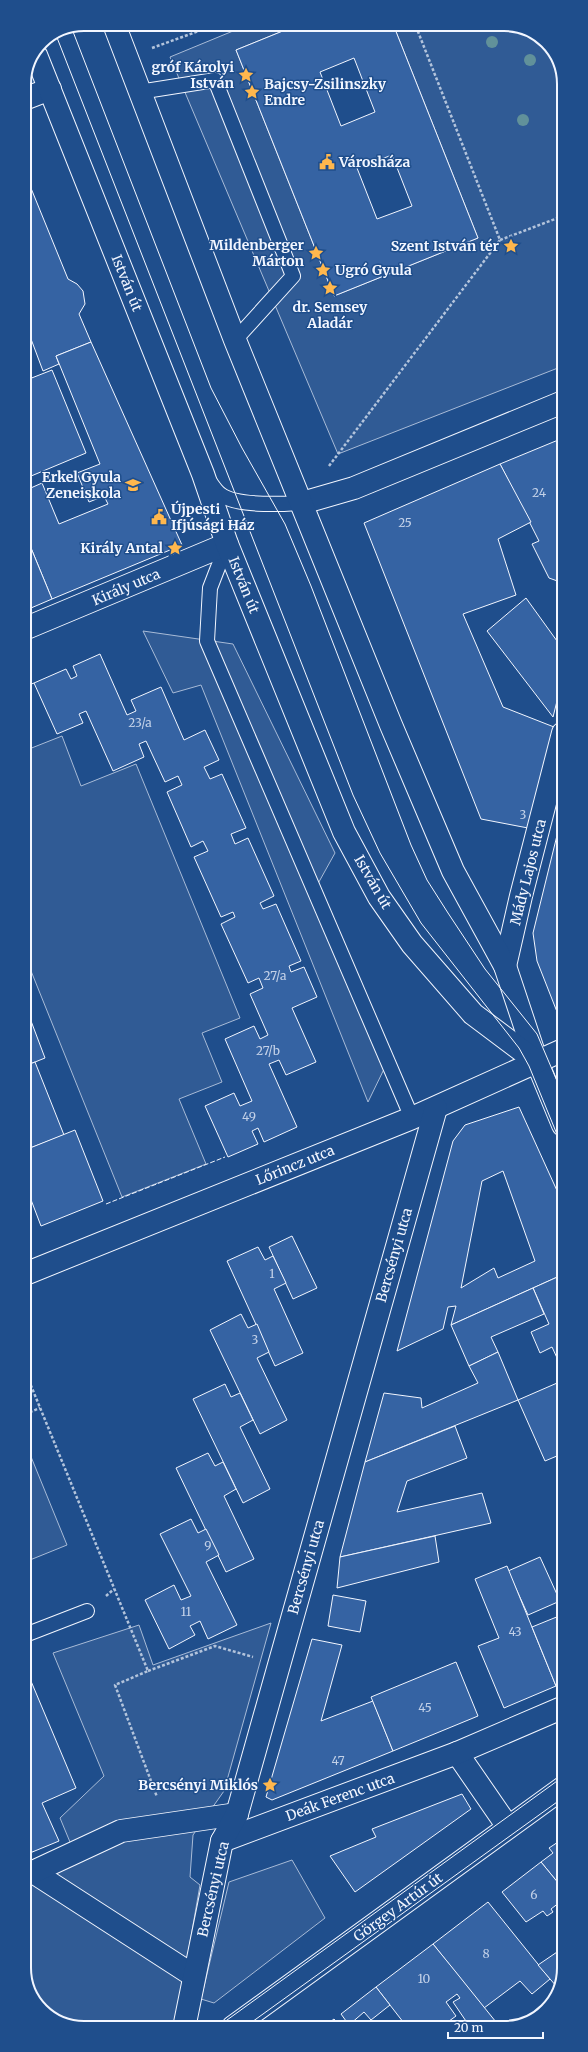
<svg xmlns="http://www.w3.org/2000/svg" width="588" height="2052" viewBox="0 0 588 2052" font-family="Merriweather,serif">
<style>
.built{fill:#305b95;stroke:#a8bbd7}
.building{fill:#3563a3;stroke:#f2f6ff;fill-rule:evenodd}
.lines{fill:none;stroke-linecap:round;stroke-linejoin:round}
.lane-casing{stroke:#f2f6ff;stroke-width:16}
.street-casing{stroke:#f2f6ff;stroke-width:24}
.secondary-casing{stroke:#f2f6ff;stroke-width:24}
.path{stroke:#b3c4dc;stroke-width:2.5;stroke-dasharray:3 2;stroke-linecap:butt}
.lane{stroke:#1f4e8c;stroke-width:14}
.street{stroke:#1f4e8c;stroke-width:22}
.secondary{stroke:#1f4e8c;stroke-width:22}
.tram{stroke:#f2f6ff;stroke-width:1}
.fence{stroke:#f2f6ff;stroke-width:1;stroke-dasharray:5 2;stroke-linecap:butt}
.tree{fill:#61919a}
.labels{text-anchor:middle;stroke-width:3;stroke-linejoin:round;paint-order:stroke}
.number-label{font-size:12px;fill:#c3d1e8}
.poi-label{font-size:14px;font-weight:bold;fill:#f2f6ff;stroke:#1f4e8c;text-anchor:end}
.street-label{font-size:14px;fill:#f2f6ff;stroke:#1f4e8c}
.rim{fill:none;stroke:#f2f6ff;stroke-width:2}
</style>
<rect width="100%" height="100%" fill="#1f4e8c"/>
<!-- built -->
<g class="built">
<polygon points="250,24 300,24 236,50 334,296 478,238 393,24 512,24 544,39 563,72 563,366 338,454 170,57"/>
<polygon points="143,631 233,644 335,853 315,889 387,1063 368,1102 201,685 173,693"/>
<polygon points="62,736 81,786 136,764 240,1018 202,1033 222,1082 179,1099 206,1164 122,1197 25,956 24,751"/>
<polygon points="25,1442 67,1545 25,1562"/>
<polygon points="271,1623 224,1791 193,1835 190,1877 200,1885 175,2028 79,2028 44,2013 25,1980 25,1876 75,1854 60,1818 104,1776 53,1653 139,1625 153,1665"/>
<polygon points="292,1860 325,1918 214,2003 201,1999 229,1882"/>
</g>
<!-- building -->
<g class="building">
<path d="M 300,24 L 393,24 L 478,238 L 334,296 L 236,50 ZM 354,58 L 375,112 L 341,126 L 320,72 ZM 392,155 L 412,206 L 377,219 L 357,168 Z"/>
<polygon points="24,171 68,279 77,284 83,291 85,304 79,314 91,342 56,356 59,364 43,371 31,339 24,342"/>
<polygon points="91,342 182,545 52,599 24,531 24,491 42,483 59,524 108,504 104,496 89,502 77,473 100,464 56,356"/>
<polygon points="52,370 86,453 24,479 24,381"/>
<polygon points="563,438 563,583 549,578 532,544 539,541 500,464"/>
<polygon points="500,464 531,522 498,539 516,595 463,614 503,707 554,727 528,828 481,819 364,523"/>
<polygon points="24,531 52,599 24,611"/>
<polygon points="526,598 557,641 563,636 563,677 553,717 487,631"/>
<polygon points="100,654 127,715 136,711 131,700 161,687 184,740 205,730 219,760 204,767 210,779 222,774 246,828 231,834 235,844 248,838 274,896 260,903 263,909 276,904 301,961 289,966 291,972 304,967 317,997 292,1008 316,1062 286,1075 279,1060 269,1064 297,1127 264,1142 258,1128 252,1131 258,1144 228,1157 205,1106 234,1093 240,1106 252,1101 225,1039 254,1026 260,1039 268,1035 250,994 263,988 259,978 248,983 221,924 235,917 233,912 221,917 194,857 208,851 203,841 191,847 167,792 182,785 178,776 165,782 146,741 139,744 144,757 113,771 86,711 79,714 83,723 57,734 34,683 66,669 71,679 77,676 73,666"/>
<polygon points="563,811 563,1027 537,961 533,933"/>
<polygon points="25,1005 45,1058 25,1066"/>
<polygon points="35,1062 64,1135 25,1150 25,1066"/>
<path d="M 519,1107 L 564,1206 L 564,1274 L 451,1325 L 456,1306 L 448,1307 L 443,1329 L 397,1351 L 453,1141 L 465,1125 ZM 503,1171 L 535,1261 L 498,1278 L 494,1268 L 461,1288 L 482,1181 Z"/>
<polygon points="75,1130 103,1201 41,1226 25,1184 25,1150"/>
<polygon points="292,1236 317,1288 293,1299 269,1247"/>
<polygon points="258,1247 265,1260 273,1256 286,1283 274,1289 303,1353 275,1366 227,1261"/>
<polygon points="564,1274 564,1373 552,1347 540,1353 531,1332 549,1324 533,1288"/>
<polygon points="533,1288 544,1314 491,1337 498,1352 469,1366 451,1325"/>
<polygon points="241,1314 248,1328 257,1324 269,1352 257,1358 287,1420 260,1434 210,1330"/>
<polygon points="498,1352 518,1400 365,1462 384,1393 421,1398 422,1408 478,1383 469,1366"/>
<polygon points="564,1380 564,1453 545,1461 518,1400"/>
<polygon points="225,1384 231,1397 240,1393 253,1420 240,1427 270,1489 243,1503 193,1399"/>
<polygon points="455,1426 467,1458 407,1481 397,1512 482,1493 491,1523 340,1557 365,1462"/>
<polygon points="208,1453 215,1466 223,1462 236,1489 224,1496 254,1559 226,1572 176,1468"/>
<polygon points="191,1519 198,1533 206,1529 219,1555 206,1562 237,1625 208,1639 200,1621 190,1626 195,1635 169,1649 145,1600 174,1585 181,1600 191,1596 160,1534"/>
<polygon points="435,1536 439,1562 337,1588 340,1557"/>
<polygon points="540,1557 560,1601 528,1615 508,1571"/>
<polygon points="507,1566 556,1686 504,1708 478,1646 499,1638 475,1579"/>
<polygon points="333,1595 366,1601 360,1632 328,1626"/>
<polygon points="564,1614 564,1683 556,1686 532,1627"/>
<polygon points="312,1639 342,1645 321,1721 373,1701 393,1751 272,1800 266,1797"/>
<polygon points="456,1662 478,1716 393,1751 371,1697"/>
<polygon points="28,1674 76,1788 42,1803 59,1841 25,1855 25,1675"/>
<polygon points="462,1794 471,1809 355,1892 330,1856 376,1837 372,1829"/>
<polygon points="564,1838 564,1890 541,1862 553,1853 549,1848"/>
<polygon points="541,1862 564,1890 564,1899 551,1909 553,1912 547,1916 543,1911 526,1922 502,1892"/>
<polygon points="488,1902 550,1979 532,1994 520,1981 484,2008 433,1944"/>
<polygon points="433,1944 455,1971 500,2027 470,2027 453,2002 460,1998 457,1994 446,2002 456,2016 441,2027 407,2027 376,1987"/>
<polygon points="560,1950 564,1955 564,1969 557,1987 538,1965"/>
<polygon points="376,1987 390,2005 371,2020 364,2012 349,2025 341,2014"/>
<polygon points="334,2019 341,2027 323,2027"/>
</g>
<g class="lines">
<defs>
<g id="lane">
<polyline points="139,92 215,80 293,276 235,340"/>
<path d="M 210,482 C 213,486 216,491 220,494 C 236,507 282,504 302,503"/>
<polyline points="227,544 210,588 207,641 412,1118"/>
<polyline points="25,1635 87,1611"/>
</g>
<g id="street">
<polyline points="24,99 50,89"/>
<polyline points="302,503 354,488 563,402"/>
<polyline points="24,629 227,544"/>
<polyline points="505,966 521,896 563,733"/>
<polyline points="25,1274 412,1118 563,1050"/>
<polyline points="457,1753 508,1827"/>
<polyline points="222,1841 457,1753 564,1707"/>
<polyline points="33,1872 194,1976"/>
<polyline points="25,1873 33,1872 121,1831 237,1814"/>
<polyline points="184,2028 222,1841 237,1814 436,1108"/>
</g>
<g id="secondary">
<polyline points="114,24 235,340 391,725 453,871 505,966 537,1062 563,1125"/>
<polyline points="36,55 203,474 227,544 344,832 379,897 412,944 473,1014 537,1062"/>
<polyline points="233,2027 564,1787"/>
</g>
</defs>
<!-- lane casing -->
<use href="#lane" class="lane-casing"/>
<!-- street casing -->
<use href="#street" class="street-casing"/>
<!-- secondary casing -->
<use href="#secondary" class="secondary-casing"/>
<!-- path -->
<g class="path">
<polyline points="152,48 218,24"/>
<polyline points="500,240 563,216"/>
<polyline points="329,466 500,240 415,24"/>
<polyline points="25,1371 148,1671 115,1685 157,1797"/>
<polyline points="25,1414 40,1408"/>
<polyline points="106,1596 114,1589"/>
<polyline points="148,1671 215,1646 253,1657"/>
</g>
<!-- lane -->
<use href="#lane" class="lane"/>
<!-- street -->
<use href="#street" class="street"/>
<!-- secondary -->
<use href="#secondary" class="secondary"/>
<!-- tram -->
<g class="tram">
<polyline points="72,29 211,388 242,448 285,524 311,586 411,845 427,880 448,913 485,969 537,1034 563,1095"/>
<polyline points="56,35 353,795 380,853 421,923 519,1048 529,1066 563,1149"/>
<polyline points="245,2027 564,1797"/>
<polyline points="216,2028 564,1776"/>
</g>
<!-- fence -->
<g class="fence">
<polyline points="24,687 34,683"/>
<polyline points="106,1204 225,1157"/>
</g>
</g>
<!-- trees -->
<g class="tree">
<circle cx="492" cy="42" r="6"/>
<circle cx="530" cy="60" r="6"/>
<circle cx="523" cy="120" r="6"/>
</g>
<!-- icons -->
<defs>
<symbol id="sight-bare" viewBox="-9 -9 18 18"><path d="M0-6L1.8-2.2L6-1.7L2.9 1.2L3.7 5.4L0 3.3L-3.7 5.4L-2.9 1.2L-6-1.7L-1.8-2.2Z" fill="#ffb74d" stroke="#1f4e8c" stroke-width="2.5" paint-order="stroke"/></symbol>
<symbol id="civic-bare" viewBox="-9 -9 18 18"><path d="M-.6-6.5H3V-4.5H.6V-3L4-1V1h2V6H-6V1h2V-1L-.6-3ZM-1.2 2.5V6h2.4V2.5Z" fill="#ffb74d" stroke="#1f4e8c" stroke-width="2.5" paint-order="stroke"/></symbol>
<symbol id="school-bare" viewBox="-9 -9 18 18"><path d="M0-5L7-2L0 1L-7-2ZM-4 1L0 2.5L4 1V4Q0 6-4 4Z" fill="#ffb74d" stroke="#1f4e8c" stroke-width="2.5" paint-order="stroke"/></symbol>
</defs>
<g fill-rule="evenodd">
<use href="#sight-bare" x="235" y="64" width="22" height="22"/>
<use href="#sight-bare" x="241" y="81" width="22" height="22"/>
<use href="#civic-bare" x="316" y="151" width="22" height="22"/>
<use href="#sight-bare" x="500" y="235" width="22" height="22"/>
<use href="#sight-bare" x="305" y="242" width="22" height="22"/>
<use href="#sight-bare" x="312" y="259" width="22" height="22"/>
<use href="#sight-bare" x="319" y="277" width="22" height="22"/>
<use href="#school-bare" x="122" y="474" width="22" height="22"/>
<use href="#civic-bare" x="148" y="506" width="22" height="22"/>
<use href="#sight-bare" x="164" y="537" width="22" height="22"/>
<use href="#sight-bare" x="259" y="1774" width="22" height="22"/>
</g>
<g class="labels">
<!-- number labels -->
<g class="number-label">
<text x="539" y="497">24</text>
<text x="405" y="527">25</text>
<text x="140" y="727">23/a</text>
<text x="523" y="819">3</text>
<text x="275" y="980">27/a</text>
<text x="268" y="1055">27/b</text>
<text x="249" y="1121">49</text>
<text x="272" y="1278">1</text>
<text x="255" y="1344">3</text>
<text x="208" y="1550">9</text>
<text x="186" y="1616">11</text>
<text x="515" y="1636">43</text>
<text x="425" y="1712">45</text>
<text x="338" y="1765">47</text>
<text x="534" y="1899">6</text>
<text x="486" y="1958">8</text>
<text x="424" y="1983">10</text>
</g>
<!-- poi labels -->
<g class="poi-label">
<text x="234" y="72">gróf Károlyi<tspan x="234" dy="16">István</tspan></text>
<text x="264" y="89" text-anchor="start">Bajcsy-Zsilinszky<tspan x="264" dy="16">Endre</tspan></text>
<text x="339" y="167" text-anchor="start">Városháza</text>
<text x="304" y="250">Mildenberger<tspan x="304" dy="16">Márton</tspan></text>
<text x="499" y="251">Szent István tér</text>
<text x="335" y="275" text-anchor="start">Ugró Gyula</text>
<text x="330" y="312" text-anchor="middle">dr. Semsey<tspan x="330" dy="16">Aladár</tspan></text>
<text x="121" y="482">Erkel Gyula<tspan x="121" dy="16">Zeneiskola</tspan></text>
<text x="171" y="514" text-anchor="start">Újpesti<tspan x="171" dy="16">Ifjúsági Ház</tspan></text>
<text x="163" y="553">Király Antal</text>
<text x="258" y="1790">Bercsényi Miklós</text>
</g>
<!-- street labels -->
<g class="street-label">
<text transform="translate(127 283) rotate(68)" y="5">István út</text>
<text transform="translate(244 585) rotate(68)" y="5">István út</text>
<text transform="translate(126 587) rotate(-23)" y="5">Király utca</text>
<text transform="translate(528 872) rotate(-76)" y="5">Mády Lajos utca</text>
<text transform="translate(373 882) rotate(60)" y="5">István út</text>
<text transform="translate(295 1165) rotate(-22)" y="5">Lőrincz utca</text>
<text transform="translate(394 1255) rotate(-74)" y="5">Bercsényi utca</text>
<text transform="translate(306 1567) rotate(-74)" y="5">Bercsényi utca</text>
<text transform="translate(340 1797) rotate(-20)" y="5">Deák Ferenc utca</text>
<text transform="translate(213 1889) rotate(-77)" y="5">Bercsényi utca</text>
<text transform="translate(398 1907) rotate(-36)" y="5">Görgey Artúr út</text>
</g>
</g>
<!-- crop -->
<path d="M0 0H588V2052H0ZM84 31H504A53 53 0 0 1 557 84V1968A53 53 0 0 1 504 2021H84A53 53 0 0 1 31 1968V84A53 53 0 0 1 84 31Z" fill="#1f4e8c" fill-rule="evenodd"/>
<path class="rim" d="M84 31H504A53 53 0 0 1 557 84V1968A53 53 0 0 1 504 2021H84A53 53 0 0 1 31 1968V84A53 53 0 0 1 84 31Z"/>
<!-- scale -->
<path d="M448 2032v6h95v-6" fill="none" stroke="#f2f6ff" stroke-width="2"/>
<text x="454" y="2032" font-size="12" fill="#f2f6ff" stroke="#1f4e8c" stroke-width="3" paint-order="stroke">20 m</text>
</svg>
